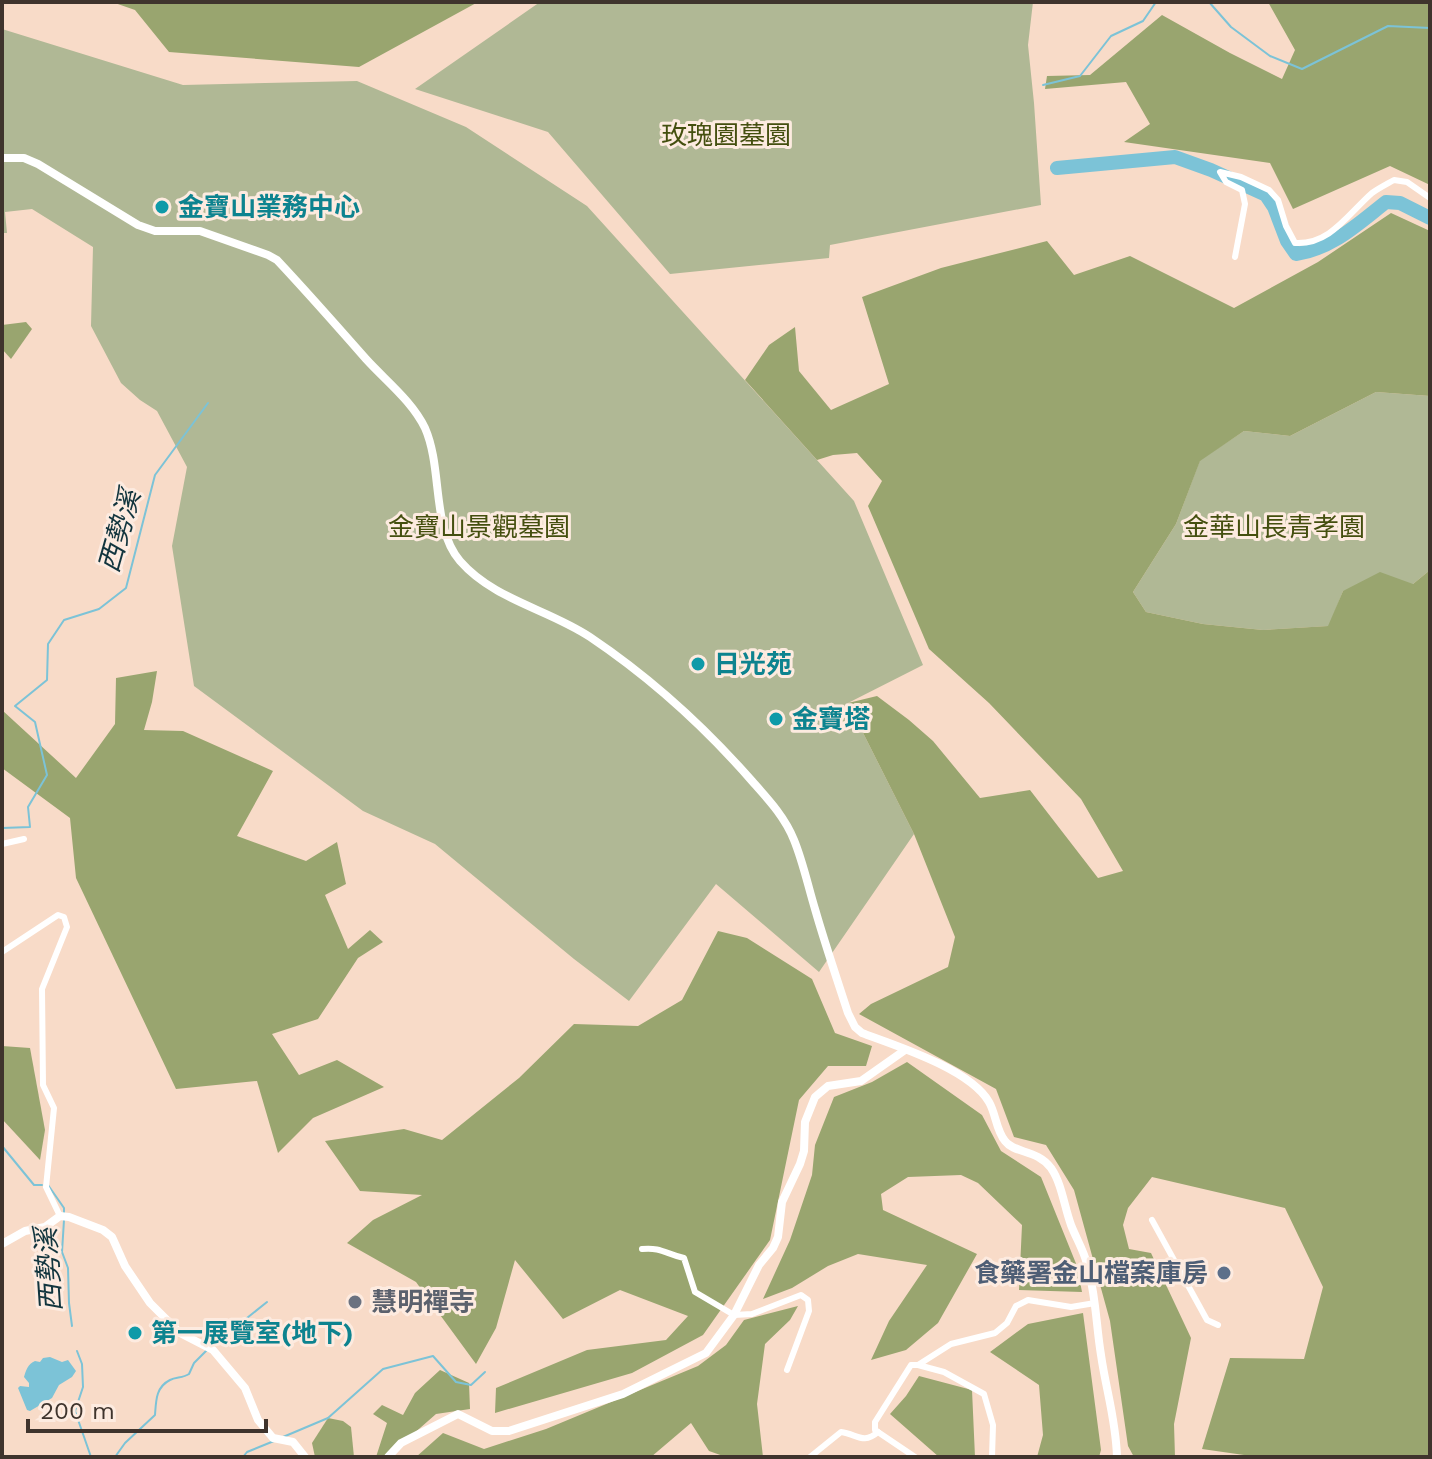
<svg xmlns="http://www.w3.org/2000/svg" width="1432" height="1459" viewBox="0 0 1432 1459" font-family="'Work Sans','Noto Sans TC',sans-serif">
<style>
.green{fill:#b0b895}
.forest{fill:#99a56f}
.water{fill:#7cc3d7}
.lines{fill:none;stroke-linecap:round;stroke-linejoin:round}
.stream{stroke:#7cc3d7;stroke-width:2}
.river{stroke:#7cc3d7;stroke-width:14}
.minor{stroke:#fff;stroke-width:6}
.tertiary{stroke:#fff;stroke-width:8}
.culture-dot{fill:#0f9aa8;stroke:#fdebe0;stroke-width:3}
.service-dot{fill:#5c6f8a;stroke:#fdebe0;stroke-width:3}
.worship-dot{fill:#6b7280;stroke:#fdebe0;stroke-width:3}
.labels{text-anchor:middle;stroke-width:6;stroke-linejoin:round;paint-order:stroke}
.park-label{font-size:26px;fill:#444f0f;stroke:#fdebe0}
.culture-label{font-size:26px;font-weight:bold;fill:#0d838f;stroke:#fdebe0;text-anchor:start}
.service-label{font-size:26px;font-weight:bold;fill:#4e5e75;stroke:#fdebe0;text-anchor:end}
.worship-label{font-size:26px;font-weight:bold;fill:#5b616d;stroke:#fdebe0;text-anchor:start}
.water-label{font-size:28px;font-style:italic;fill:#12353e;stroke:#fdebe0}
</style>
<rect width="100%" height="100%" fill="#f8dbc8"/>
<!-- green -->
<g class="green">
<polygon points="540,2 1033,2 1028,45 1034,103 1041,205 830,245 829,258 670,274 548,132 415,89"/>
<polygon points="2,29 183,85 357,81 466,127 587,206 854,501 923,665 848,703 914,834 819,972 716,884 629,1001 574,959 435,844 363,811 194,686 172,546 187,467 157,411 140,400 121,383 91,326 93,247 32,209 5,212 7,233 2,233"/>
<polygon points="1376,392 1430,396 1430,570 1413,584 1343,591 1329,626 1263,630 1203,624 1146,612 1133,592 1176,524 1200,460 1244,431 1290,436"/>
</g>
<!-- forest -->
<g class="forest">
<polygon points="112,2 478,2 359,67 169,52 135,10"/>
<polygon points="1268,2 1430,2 1430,185 1390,166 1293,209 1270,163 1124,142 1150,124 1126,82 1045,89 1047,76 1090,75 1162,15 1230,53 1282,79 1295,50"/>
<polygon points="1391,213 1430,231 1430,396 1376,392 1290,436 1244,431 1200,461 1176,524 1133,592 1146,612 1203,624 1263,630 1328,626 1343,591 1380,572 1413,584 1430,570 1430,1457 1258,1457 1202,1449 1230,1358 1304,1359 1323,1287 1285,1208 1152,1177 1128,1208 1123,1225 1129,1249 1151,1253 1191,1338 1174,1424 1175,1457 1134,1457 1128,1446 1110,1321 1074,1190 1046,1145 1014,1137 996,1089 859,1014 871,1004 948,967 955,937 914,834 848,703 877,696 909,720 933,741 980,798 1030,790 1098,878 1123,871 1081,799 989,703 929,649 868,506 882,481 857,453 833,455 817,460 745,380 769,345 795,327 799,371 831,410 889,384 862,297 941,268 1047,241 1074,275 1130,256 1234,308 1318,262"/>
<polygon points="26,322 32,329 11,359 2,349 2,325"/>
<polygon points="157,671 152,702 144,730 183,731 273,771 237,836 306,861 337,842 346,884 325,895 348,949 370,930 383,942 358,958 318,1019 272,1034 299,1075 337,1060 384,1087 313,1118 278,1153 257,1081 176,1089 76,878 70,818 2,768 2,710 76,778 115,724 116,678"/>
<polygon points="718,931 747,938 812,979 835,1033 872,1046 866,1066 828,1066 799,1100 770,1240 703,1335 632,1373 495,1413 496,1388 587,1350 666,1340 688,1316 620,1290 563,1319 515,1260 496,1328 476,1364 416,1282 347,1243 373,1220 422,1195 360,1191 325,1141 404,1129 442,1140 519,1078 574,1024 638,1026 682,1000"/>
<polygon points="2,1046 30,1048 45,1130 40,1160 2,1119"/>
<polygon points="907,1062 982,1115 1001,1151 1041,1177 1077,1266 1082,1292 1019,1290 1022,1225 978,1183 961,1175 908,1177 881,1194 883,1210 977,1254 938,1323 906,1350 871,1360 889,1321 927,1265 858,1254 828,1266 792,1288 763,1299 790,1240 812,1175 815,1145 834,1097 872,1082"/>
<polygon points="798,1306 790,1320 765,1344 757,1404 763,1457 726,1457 709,1451 691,1423 651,1457 416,1457 443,1433 484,1449 546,1429 698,1366 726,1345 744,1320"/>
<polygon points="1083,1313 1101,1450 1099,1457 1037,1457 1043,1435 1039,1385 990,1352 1028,1324"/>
<polygon points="440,1370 469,1383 470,1409 436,1414 387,1457 376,1457 387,1423 373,1414 382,1405 403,1415 415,1393"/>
<polygon points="919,1376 972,1390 975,1457 939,1457 890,1414 906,1396"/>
<polygon points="328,1418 343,1421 351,1427 354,1457 315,1457 312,1443"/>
</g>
<!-- water -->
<path class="water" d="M 50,1357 L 62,1362 L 68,1360 L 76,1371 L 72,1377 L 59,1385 L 52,1398 L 30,1411 L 27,1410 L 18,1388 L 20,1386 L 29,1387 L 29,1383 L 24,1377 C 26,1370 28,1364 35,1361 L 40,1362 L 43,1358 Z"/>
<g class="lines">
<!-- stream -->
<g class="stream">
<polyline points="1209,2 1231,27 1270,56 1302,69 1388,26 1430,28"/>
<polyline points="1043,85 1080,76 1111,36 1143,21 1156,2"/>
<polyline points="2,828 30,827 28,807 47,775 35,722 15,706 47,680 48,644 64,620 99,609 126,588 155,475 208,403"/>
<polyline points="2,1146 34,1185 42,1185"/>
<polyline points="48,1185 64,1208 64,1214"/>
<polyline points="64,1220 62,1252 68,1268 69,1303 72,1326"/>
<polyline points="212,1346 267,1302"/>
<polyline points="77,1351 82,1364 83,1387 75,1411 91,1457"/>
<polyline points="283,1437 328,1418 383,1369 433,1356 456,1382 471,1385 485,1372"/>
<path d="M 115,1457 L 125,1443 L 155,1415 C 156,1400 156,1387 170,1380 C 176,1377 183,1378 189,1374 L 194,1363 L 207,1350"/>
<polyline points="243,1457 247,1452 274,1441"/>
</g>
<!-- river -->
<path class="river" d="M 1057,168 L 1175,157 L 1211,170 L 1266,195 L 1274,207 L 1287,241 L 1296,254 C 1332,249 1359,223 1386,202 L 1400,203 L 1430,218"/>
<!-- minor -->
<g class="minor">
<path d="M 1235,257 L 1245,204 L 1242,190 L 1226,182 L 1220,172 L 1241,177 L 1269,190 L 1278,200 L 1286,226 L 1295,243 C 1330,245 1348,214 1372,193 C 1379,188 1387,184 1394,180 L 1407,182 L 1430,198"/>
<polyline points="2,844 24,839"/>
<polyline points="2,952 58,915 64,917 67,927 42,989 43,1085 54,1108 46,1187 60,1216"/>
<polyline points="1152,1220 1207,1320 1218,1325"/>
<path d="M 642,1249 C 661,1247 666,1254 684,1258 L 695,1292 L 734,1315 L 752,1314 L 801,1295 L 808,1300 L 809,1311 L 787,1370"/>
<polyline points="918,1365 944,1372 984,1394 993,1425 992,1457"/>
<path d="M 810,1457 L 841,1432 C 857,1434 863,1445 878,1432"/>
<polyline points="915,1457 875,1430 875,1422 911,1365 918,1365 951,1344 995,1333 1007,1323 1016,1306 1028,1300 1071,1307 1095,1303"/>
</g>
<!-- tertiary -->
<g class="tertiary">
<path d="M 2,158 L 24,158 L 38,164 L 138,225 L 155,231 L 200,231 L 268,255 L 277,260 C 308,293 337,326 366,359 C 386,381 412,401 425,428 C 443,469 431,527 460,561 C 494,600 548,609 590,637 C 651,678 703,725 752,781 C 768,799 785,817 794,840 C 803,862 808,886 815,909 C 825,944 837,979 848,1013 L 855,1027 L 862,1033 C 897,1046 970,1069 989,1102 C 996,1114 996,1130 1005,1141 C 1015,1154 1037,1149 1051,1168 C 1062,1184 1064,1206 1071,1225 C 1076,1238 1084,1251 1087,1264 C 1096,1294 1096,1325 1101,1355 C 1106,1390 1116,1420 1117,1457"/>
<polyline points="2,1244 25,1231 45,1227 60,1216 69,1217 103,1230 112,1237 125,1266 150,1303 180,1333 213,1350 245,1388 258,1420 273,1438 293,1442 305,1457"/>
<polyline points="388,1457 401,1443 458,1414 492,1431 509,1431 623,1394 706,1353 734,1315 759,1265 773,1248 778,1237 782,1202 800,1164 804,1151 805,1122 815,1097 828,1086 861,1081 905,1050"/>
</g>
</g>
<!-- markers -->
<g class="culture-dot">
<circle cx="162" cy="207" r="8"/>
<circle cx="698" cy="664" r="8"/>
<circle cx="776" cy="719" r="8"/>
<circle cx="135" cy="1333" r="8"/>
</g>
<circle class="service-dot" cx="1224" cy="1273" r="8"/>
<circle class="worship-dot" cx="355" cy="1302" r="8"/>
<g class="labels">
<!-- park labels -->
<g class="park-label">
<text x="726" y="144">玫瑰園墓園</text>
<text x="479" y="536">金寶山景觀墓園</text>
<text x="1274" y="536">金華山長青孝園</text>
</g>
<!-- culture labels -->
<g class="culture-label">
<text x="178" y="216">金寶山業務中心</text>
<text x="714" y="673">日光苑</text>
<text x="792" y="728">金寶塔</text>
<text x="151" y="1342">第一展覽室(地下)</text>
</g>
<!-- service labels -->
<g class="service-label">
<text x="1208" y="1282">食藥署金山檔案庫房</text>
</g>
<!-- worship labels -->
<g class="worship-label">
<text x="371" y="1311">慧明禪寺</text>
</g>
<!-- water labels -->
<g class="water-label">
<text transform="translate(119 531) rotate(-74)" y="10">西勢溪</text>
<text transform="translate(48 1270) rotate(-94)" y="10">西勢溪</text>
</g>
</g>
<!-- border -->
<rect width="1432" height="1459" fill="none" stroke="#3f342d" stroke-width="8"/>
<!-- scale -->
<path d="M28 1419v12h238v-12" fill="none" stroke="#3f342d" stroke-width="4"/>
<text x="40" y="1419" font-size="24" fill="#3f342d" stroke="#fdebe0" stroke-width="6" paint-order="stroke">200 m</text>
</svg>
